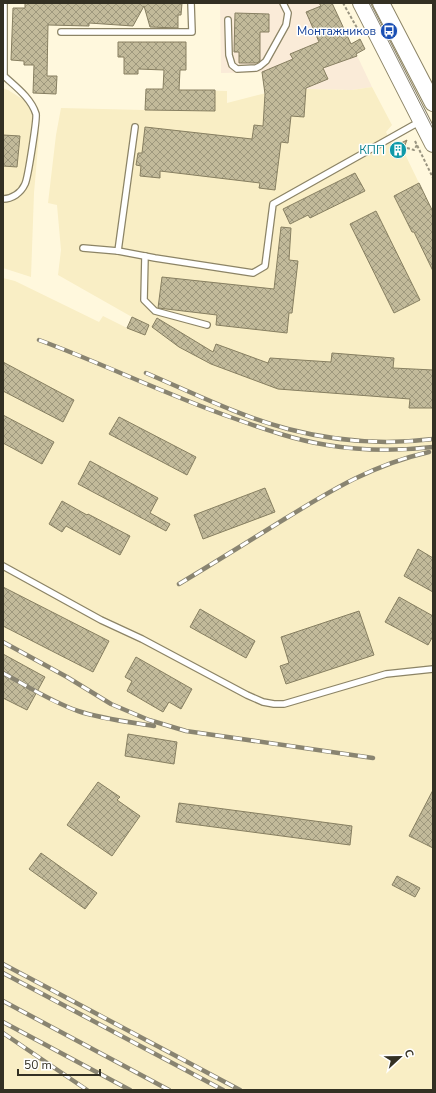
<svg xmlns="http://www.w3.org/2000/svg" width="436" height="1093" viewBox="0 0 436 1093" font-family="'Nunito Sans',sans-serif">
<style>
.commercial{fill:#faebd8}
.built{fill:#f9eec5}
.building{fill:url(#building-cross-hatch);stroke:#877f61}
.lines{fill:none;stroke-linecap:round;stroke-linejoin:round}
.lane-casing{stroke:#8c8466;stroke-width:8}
.secondary-casing{stroke:#8c8466;stroke-width:18}
.path{stroke:#9a9581;stroke-width:2;stroke-dasharray:3 2;stroke-linecap:butt}
.lane{stroke:#fff;stroke-width:5.5}
.secondary{stroke:#fff;stroke-width:16}
.tram{stroke:#898471;stroke-width:1}
.rail-casing{stroke:#898471;stroke-width:4.5}
.rail{stroke:#fff;stroke-width:3;stroke-dasharray:9;stroke-linecap:butt}
.labels{text-anchor:middle;stroke-width:3;stroke-linejoin:round;paint-order:stroke}
.transit-label{font-size:12px;fill:#164399;stroke:#fff;text-anchor:end}
.culture-label{font-size:12px;fill:#0d838f;stroke:#fff;text-anchor:end}
</style>
<defs>
<pattern id="building-cross-hatch" width="8" height="8" patternUnits="userSpaceOnUse"><rect width="8" height="8" fill="#c2ba9a"/><path d="M0 0l8 8M0 8l8-8" fill="none" stroke="#9e987d"/></pattern>
</defs>
<rect width="100%" height="100%" fill="#fff8dd"/>
<!-- commercial -->
<polygon class="commercial" points="220,3 332,3 372,87 352,90 308,89 295,94 262,72 221,73"/>
<!-- built -->
<g class="built">
<polygon points="372,87 392,125 386,132 393,146 400,144 405,146 403,150 433,212 433,1090 3,1090 3,278 15,281 99,322 103,316 127,328 132,317 58,275 61,250 57,205 48,203 56,135 61,108 145,110 146,89 227,91 227,103 266,93 295,94 308,89 352,90"/>
<polygon points="3,88 8,90 38,109 39,135 34,193 31,277 3,268"/>
</g>
<!-- building -->
<g class="building">
<polygon points="25,3 182,3 181,15 178,15 178,28 150,27 144,6 133,26 89,23 89,26 48,25 47,76 57,76 56,94 33,93 34,65 24,65 24,61 11,60 13,8 25,8"/>
<polygon points="319,3 332,3 351,44 360,39 365,49 356,54 357,56 323,68 328,79 306,88 304,117 291,116 288,143 281,142 275,190 259,188 260,183 160,171 160,178 140,176 141,166 136,165 138,153 142,153 145,127 252,139 254,125 263,126 265,94 262,72 293,59 290,54 319,42 306,12 321,6"/>
<polygon points="235,13 269,14 269,32 260,32 260,61 257,63 239,63 239,52 234,52"/>
<polygon points="118,42 186,42 186,70 180,70 179,90 215,90 215,111 145,110 146,89 163,89 164,70 138,69 138,74 124,74 124,57 118,57"/>
<polygon points="3,135 20,136 17,167 3,166"/>
<polygon points="407,140 403,150 405,154 396,158 393,151 393,147"/>
<polygon points="355,173 365,191 310,218 308,215 290,224 283,209"/>
<polygon points="419,183 433,212 433,271 414,232 412,232 394,196"/>
<polygon points="376,211 420,300 394,313 350,224"/>
<polygon points="281,227 291,228 289,260 298,261 292,313 289,313 287,333 216,325 217,315 158,308 162,277 274,289"/>
<polygon points="132,317 149,325 145,335 127,328"/>
<polygon points="157,318 213,352 216,344 268,363 270,358 331,362 332,353 394,358 393,368 433,370 433,408 409,408 410,399 278,389 211,364 179,347 152,327"/>
<polygon points="3,362 74,400 63,422 3,391"/>
<polygon points="3,415 54,442 42,464 3,443"/>
<polygon points="119,417 196,457 187,475 109,434"/>
<polygon points="90,461 158,498 150,513 170,524 166,531 78,484"/>
<polygon points="265,488 275,512 203,539 194,515"/>
<polygon points="62,501 87,515 88,514 130,536 120,555 66,526 62,532 49,524"/>
<polygon points="418,549 433,558 433,592 404,576"/>
<polygon points="3,587 109,641 93,672 3,626"/>
<polygon points="399,597 433,616 433,636 428,645 385,622"/>
<polygon points="200,609 255,641 246,658 190,627"/>
<polygon points="359,611 374,655 286,684 280,666 289,663 281,637"/>
<polygon points="3,654 45,677 27,710 3,698"/>
<polygon points="136,657 192,689 181,709 169,702 163,712 127,691 132,681 125,677"/>
<polygon points="128,734 177,742 174,764 125,756"/>
<polygon points="98,782 120,797 117,800 140,816 112,856 67,825"/>
<polygon points="433,790 433,848 409,836"/>
<polygon points="179,803 352,826 350,845 176,822"/>
<polygon points="41,853 97,893 85,909 29,869"/>
<polygon points="397,876 420,888 415,897 392,885"/>
</g>
<g class="lines">
<defs>
<g id="lane">
<polyline points="228,20 229,55 232,65 237,69 256,68 260,66 266,61 286,25 288,13 283,3"/>
<polyline points="61,32 192,32 191,3"/>
<path d="M 3,199 C 12,199 21,193 25,184 C 28,178 37,119 36,114 C 31,98 16,87 4,76 L 4,3"/>
<polyline points="83,248 118,251 155,258 253,273 265,266 273,204 419,122"/>
<polyline points="118,251 135,127"/>
<polyline points="145,256 144,300 155,311 207,325"/>
<polyline points="3,566 101,620 142,639 247,695 263,702 274,704 284,704 386,674 433,669"/>
</g>
<g id="secondary">
<polyline points="361,3 433,144"/>
<polyline points="381,3 433,103"/>
</g>
</defs>
<!-- lane casing -->
<use href="#lane" class="lane-casing"/>
<!-- secondary casing -->
<use href="#secondary" class="secondary-casing"/>
<!-- path -->
<g class="path">
<polyline points="343,3 361,35"/>
<polyline points="415,141 433,178"/>
<polyline points="407,148 414,150 417,145"/>
</g>
<!-- lane -->
<use href="#lane" class="lane"/>
<!-- secondary -->
<use href="#secondary" class="secondary"/>
<!-- tram -->
<polyline class="tram" points="369,3 433,129"/>
<defs>
<g id="rail">
<path d="M 39,340 C 104,364 167,395 233,418 C 264,429 295,440 327,445 C 362,451 398,451 433,447"/>
<path d="M 146,373 C 193,393 239,416 288,429 C 334,441 385,445 433,439"/>
<path d="M 179,584 C 214,563 249,541 283,520 C 332,490 372,465 429,452"/>
<polyline points="3,642 67,677 111,704 149,720 186,731 373,758"/>
<path d="M 3,673 C 27,686 52,702 78,711 C 102,719 129,722 154,726"/>
<polyline points="3,964 240,1090"/>
<polyline points="3,973 223,1090"/>
<polyline points="3,1001 169,1090"/>
<polyline points="3,1022 130,1090"/>
<polyline points="3,1033 87,1090"/>
</g>
</defs>
<!-- rail casing -->
<use href="#rail" class="rail-casing"/>
<!-- rail -->
<use href="#rail" class="rail"/>
</g>
<!-- icons -->
<defs>
<symbol id="bus-disc" viewBox="-11 -11 22 22"><circle r="9.5" fill="#1a4fb4" stroke="#fff"/><path d="M-5-6H5V4H4V6H2V4H-2V6H-4V4H-5ZM-3.5-4V0h7V-4ZM-3.5 1.2v1.5H-2V1.2ZM2 1.2v1.5H3.5V1.2Z" fill="#fff"/></symbol>
<symbol id="building-disc" viewBox="-11 -11 22 22"><circle r="9.5" fill="#0f9aa8" stroke="#fff"/><path d="M-4-6H4V6H1V3H-1V6H-4ZM-2.5-4.3h1.7v1.8h-1.7ZM.8-4.3h1.7v1.8H.8ZM-2.5-1h1.7V.8h-1.7ZM.8-1h1.7V.8H.8Z" fill="#fff"/></symbol>
</defs>
<g fill-rule="evenodd">
<use href="#bus-disc" x="379" y="21" width="20" height="20"/>
<use href="#building-disc" x="388" y="140" width="20" height="20"/>
</g>
<g class="labels">
<!-- transit labels -->
<g class="transit-label">
<text x="376" y="35">Монтажников</text>
</g>
<!-- culture labels -->
<g class="culture-label">
<text x="385" y="154">КПП</text>
</g>
</g>
<!-- border -->
<rect width="436" height="1093" fill="none" stroke="#333023" stroke-width="8"/>
<!-- north arrow -->
<g transform="translate(400 1057) rotate(68)" stroke="#ffffff" stroke-width="3" paint-order="stroke">
<path d="M0-3L7 15L0 10L-7 15Z" fill="#333023"/>
<text y="-6" font-size="11" font-weight="bold" text-anchor="middle" fill="#333023">С</text>
</g>
<!-- scale -->
<path d="M18 1069v6h82v-6" fill="none" stroke="#333023" stroke-width="2"/>
<text x="24" y="1069" font-size="12" fill="#333023" stroke="#ffffff" stroke-width="3" paint-order="stroke">50 m</text>
</svg>
